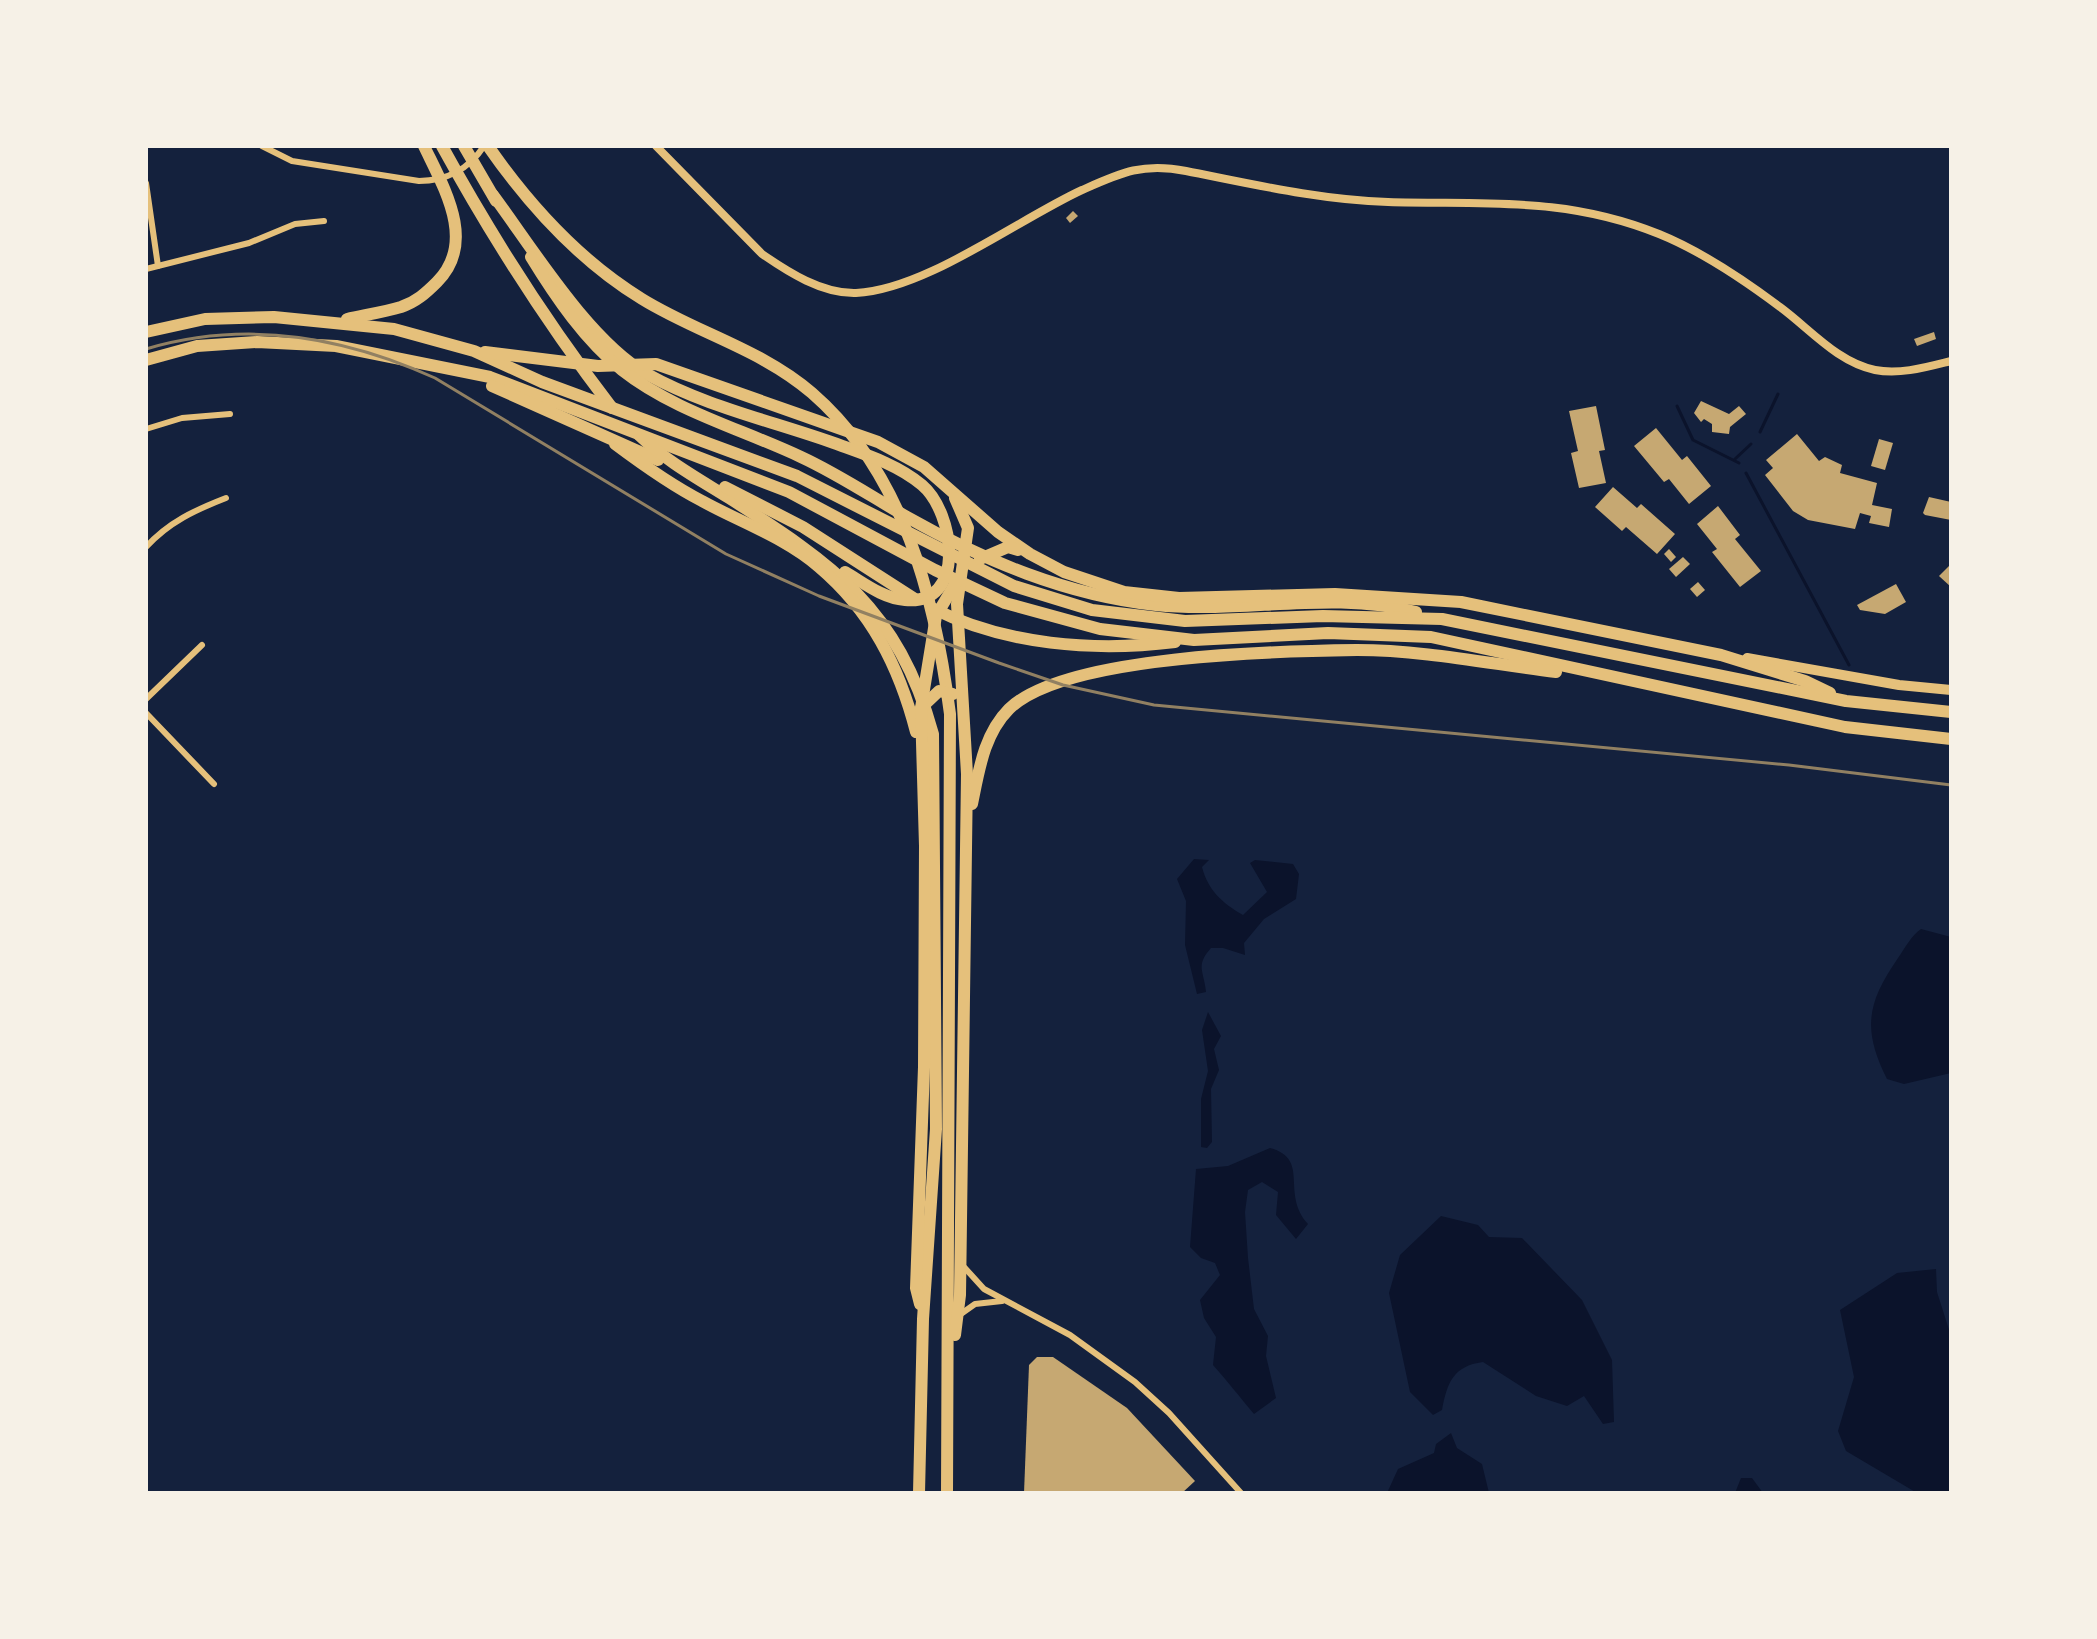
<svg xmlns="http://www.w3.org/2000/svg" width="2097" height="1639" viewBox="0 0 2097 1639" font-family="Montserrat,sans-serif">
<style>
.water{fill:#0b132b}
.lines{fill:none;stroke-linecap:round;stroke-linejoin:round}
.stream{stroke:#0b132b;stroke-width:3}
.building{fill:#c6a872}
.minor{stroke:#e5c07b;stroke-width:6}
.tertiary{stroke:#e5c07b;stroke-width:8}
.primary{stroke:#e5c07b;stroke-width:10}
.motorway{stroke:#e5c07b;stroke-width:12}
.rail{stroke:#918062;stroke-width:3}
</style>
<rect width="100%" height="100%" fill="#14213d"/>
<!-- water -->
<g class="water">
<path d="M 1194,859 L 1209,860 L 1202,867 C 1208,890 1222,903 1243,915 L 1267,892 L 1250,863 L 1255,860 L 1293,864 L 1299,874 L 1296,899 L 1264,919 L 1244,943 L 1245,955 L 1223,948 L 1211,948 C 1195,966 1204,971 1206,992 L 1197,994 L 1185,945 L 1186,901 L 1177,879 Z"/>
<path d="M 1921,929 L 1951,937 L 1951,1073 L 1904,1084 L 1887,1079 C 1862,1029 1867,1003 1898,958 C 1905,948 1911,936 1921,929 Z"/>
<polygon points="1208,1012 1221,1036 1214,1049 1219,1070 1211,1089 1212,1142 1207,1148 1201,1147 1201,1099 1208,1071 1202,1030"/>
<path d="M 1270,1148 C 1311,1159 1280,1193 1308,1224 L 1296,1239 L 1276,1215 L 1278,1192 L 1262,1182 L 1248,1190 L 1245,1212 L 1248,1258 L 1254,1309 L 1268,1336 L 1266,1356 L 1276,1398 L 1254,1414 C 1239,1396 1228,1382 1213,1365 L 1216,1337 L 1204,1318 L 1200,1300 L 1220,1275 L 1215,1263 L 1201,1258 L 1190,1247 L 1196,1169 L 1228,1166 Z"/>
<path d="M 1441,1216 L 1478,1225 L 1489,1237 L 1522,1238 L 1582,1300 L 1612,1360 L 1614,1422 L 1603,1424 L 1584,1396 L 1567,1406 L 1536,1396 L 1483,1362 C 1453,1366 1447,1383 1442,1410 L 1433,1415 L 1410,1392 L 1389,1293 L 1400,1255 Z"/>
<polygon points="1936,1269 1937,1292 1951,1336 1951,1493 1917,1493 1846,1451 1838,1431 1854,1377 1840,1310 1897,1273"/>
<polygon points="1451,1433 1457,1448 1482,1464 1489,1493 1387,1493 1398,1469 1434,1453 1436,1444"/>
<polygon points="1741,1478 1752,1478 1763,1493 1735,1493"/>
</g>
<g class="lines">
<!-- stream -->
<g class="stream">
<polyline points="1677,406 1693,440 1739,463"/>
<polyline points="1760,432 1778,394"/>
<polyline points="1735,459 1751,444"/>
<polyline points="1746,473 1849,665"/>
</g>
</g>
<!-- building -->
<g class="building">
<polygon points="1073,211 1078,216 1070,223 1066,218"/>
<polygon points="1934,332 1936,339 1917,346 1914,339"/>
<polygon points="1701,401 1729,414 1739,406 1746,414 1730,427 1729,434 1712,432 1712,424 1704,419 1701,422 1694,413"/>
<polygon points="1596,406 1605,450 1599,451 1606,483 1579,488 1571,453 1578,451 1569,411"/>
<polygon points="1656,428 1682,460 1687,456 1711,486 1689,504 1669,479 1664,482 1634,446"/>
<polygon points="1797,434 1819,461 1825,457 1842,465 1840,473 1877,483 1872,505 1892,509 1889,527 1869,523 1871,516 1860,513 1855,529 1808,520 1793,511 1765,475 1773,468 1766,460"/>
<polygon points="1879,439 1893,443 1885,470 1871,466"/>
<polygon points="1613,487 1637,508 1641,504 1675,534 1657,554 1626,527 1622,531 1595,507"/>
<polygon points="1929,497 1951,502 1951,520 1925,515 1923,513"/>
<polygon points="1718,506 1740,535 1735,539 1761,571 1740,587 1712,552 1717,549 1697,524"/>
<polygon points="1669,549 1676,557 1671,562 1664,554"/>
<polygon points="1683,557 1690,564 1676,577 1669,569"/>
<polygon points="1951,564 1951,587 1939,576"/>
<polygon points="1698,582 1705,590 1697,597 1690,589"/>
<polygon points="1896,584 1906,602 1885,614 1860,610 1857,605"/>
<polygon points="1037,1357 1053,1357 1127,1408 1195,1481 1182,1493 1024,1493 1029,1365"/>
</g>
<g class="lines">
<!-- minor -->
<g class="minor">
<path d="M 262,146 L 292,161 L 419,181 C 446,181 469,169 484,146"/>
<polyline points="146,183 158,266"/>
<polyline points="146,269 249,243 295,224 324,221"/>
<polyline points="146,429 182,418 230,414"/>
<path d="M 146,547 C 169,522 195,510 226,498"/>
<polyline points="146,699 202,645"/>
<polyline points="146,713 214,784"/>
<polyline points="964,1267 984,1289 1070,1335 1135,1382 1169,1413 1241,1493"/>
<polyline points="958,1316 975,1304 1002,1301"/>
</g>
<!-- tertiary -->
<path class="tertiary" d="M 656,146 L 762,254 C 788,272 822,294 856,293 C 925,290 1017,220 1082,190 C 1120,173 1143,162 1186,171 C 1252,184 1320,200 1388,202 C 1486,205 1565,196 1659,234 C 1701,251 1744,280 1780,307 C 1810,329 1837,362 1875,370 C 1900,375 1927,367 1951,361"/>
<!-- primary -->
<polyline class="primary" points="1747,658 1899,685 1951,690"/>
<!-- motorway -->
<g class="motorway">
<path d="M 442,146 C 492,237 549,326 612,408"/>
<polyline points="464,146 496,201"/>
<path d="M 488,146 C 529,205 580,261 642,299 C 697,333 761,349 812,393 C 904,473 935,598 950,714 L 947,1493"/>
<path d="M 493,195 C 533,249 589,341 647,374 C 704,406 772,421 834,443 C 864,454 897,464 922,485 C 955,513 967,606 905,600 C 882,598 864,583 845,572"/>
<path d="M 531,257 C 556,298 585,340 622,370 C 674,411 742,429 801,457 C 838,474 872,497 907,517 C 985,561 1066,595 1156,605 C 1241,614 1332,590 1416,612"/>
<path d="M 347,319 C 365,315 384,312 401,307 C 416,302 426,293 437,282 C 477,242 444,188 424,146"/>
<polyline points="146,332 205,319 274,317 394,329 474,351 542,382 797,476 1014,586 1092,610 1185,621 1323,616 1442,619 1846,701 1951,712"/>
<polyline points="485,352 598,366 656,364 878,442 924,467 998,532 1030,554 1064,572 1124,592 1179,598 1335,594 1461,602 1721,655 1805,681 1830,693"/>
<polyline points="146,360 197,346 257,342 336,346 490,377 789,492 935,570 1005,603 1100,629 1194,640 1328,633 1431,637 1845,727 1951,739"/>
<polyline points="492,386 658,460"/>
<path d="M 639,435 C 666,461 697,478 729,498 C 833,564 898,608 933,734 L 936,1129 L 923,1319 L 919,1493"/>
<path d="M 615,444 C 643,465 671,485 702,501 C 740,522 786,538 819,567 C 871,611 899,666 916,732"/>
<polyline points="725,487 803,527 915,599"/>
<polyline points="955,498 968,528 957,604 967,774 960,1295 955,1335"/>
<polyline points="980,559 1008,547 1018,550"/>
<path d="M 932,608 C 1005,645 1094,652 1175,642"/>
<polyline points="921,708 939,691 953,694"/>
<path d="M 972,804 C 979,770 984,734 1009,709 C 1064,655 1278,651 1357,650 C 1423,650 1491,664 1556,672"/>
<polyline points="920,1304 916,1288 924,1067 925,846 921,708 936,616 958,579"/>
</g>
<!-- rail -->
<path class="rail" d="M 146,349 C 244,320 343,336 435,378 L 726,554 L 819,596 L 999,663 L 1063,685 L 1154,705 L 1789,765 L 1951,785"/>
</g>
<!-- border -->
<rect width="2097" height="1639" fill="none" stroke="#f6f1e7" stroke-width="296"/>
</svg>
